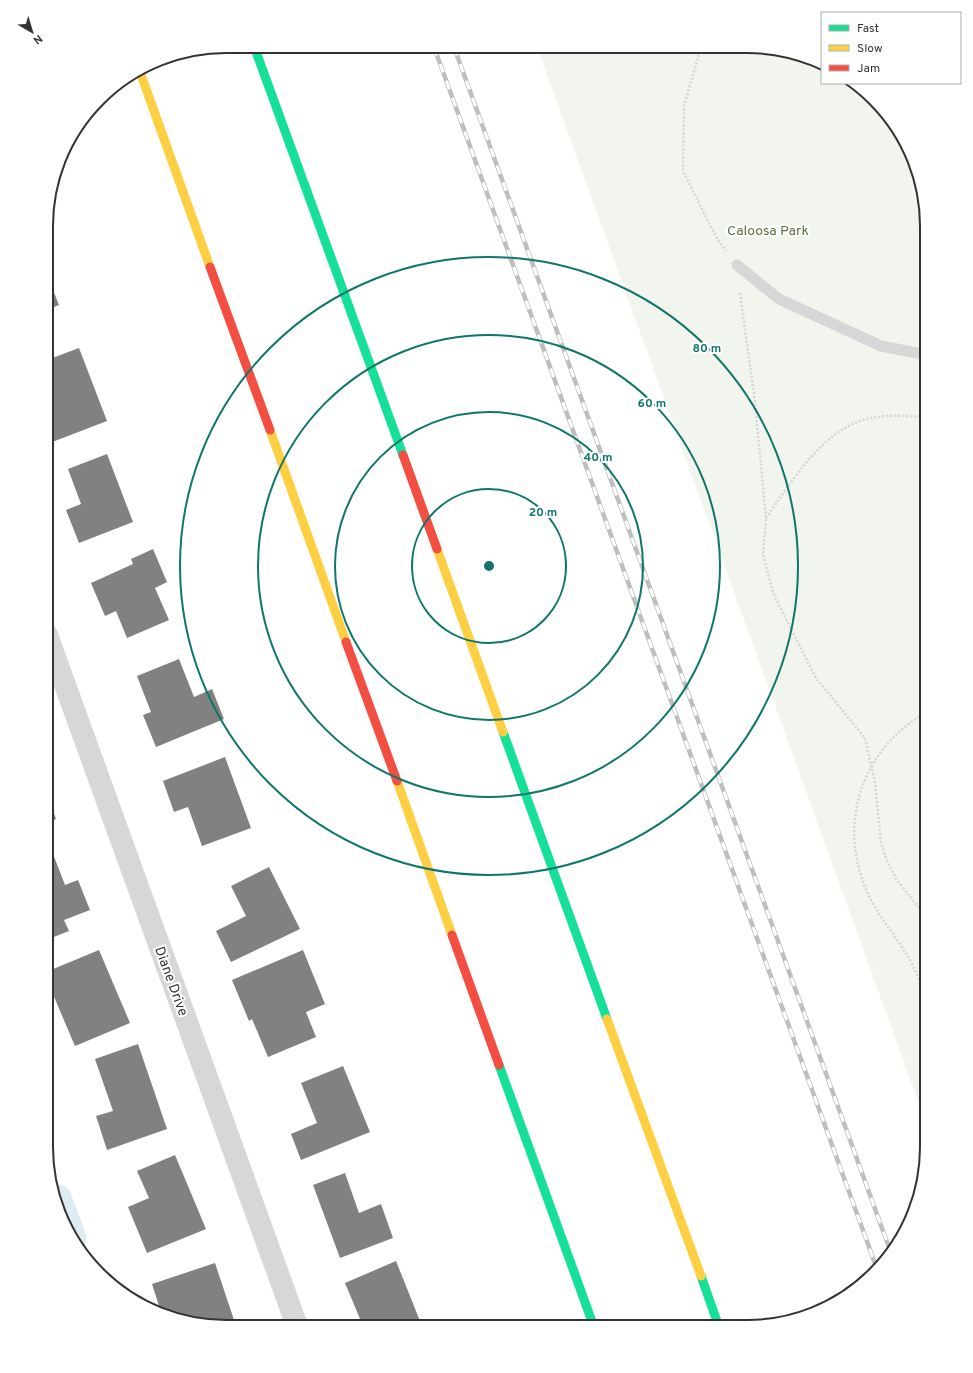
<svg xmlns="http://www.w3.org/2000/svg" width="973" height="1373" viewBox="0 0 973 1373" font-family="Overpass,sans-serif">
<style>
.green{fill:#f1f5ed}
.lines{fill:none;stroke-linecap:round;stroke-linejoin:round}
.canal{stroke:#ddebf3;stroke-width:27}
.building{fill:#818181}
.path{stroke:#d6d6d6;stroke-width:2.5;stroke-dasharray:2 2;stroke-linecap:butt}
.lane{stroke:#d7d7d7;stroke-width:11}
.street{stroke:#d7d7d7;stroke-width:22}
.fast{stroke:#16e098;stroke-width:9}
.slow{stroke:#ffcf43;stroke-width:9}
.jam{stroke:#f24e42;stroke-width:9}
.rail-casing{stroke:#bebebe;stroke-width:4.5}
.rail{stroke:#fff;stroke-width:3;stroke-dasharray:9;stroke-linecap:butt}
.ring{fill:none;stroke:#0f766e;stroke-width:2}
.labels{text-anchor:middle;stroke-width:4;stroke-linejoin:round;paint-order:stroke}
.park-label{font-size:14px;fill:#56703f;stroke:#fff}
.street-label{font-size:14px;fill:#333;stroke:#fff}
.rim{fill:none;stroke:#333;stroke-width:2}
.centre{fill:#0f766e;stroke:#fff;stroke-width:2}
.ring-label{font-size:12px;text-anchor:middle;font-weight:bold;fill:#0f766e;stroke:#fff;stroke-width:4;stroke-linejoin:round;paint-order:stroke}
</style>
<rect width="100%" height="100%" fill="#fff"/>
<!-- green -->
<polygon class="green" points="537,47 770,48 815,60 822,63 822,83 856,83 908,147 927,226 927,1126"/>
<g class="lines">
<!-- canal -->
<polyline class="canal" points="58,1198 73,1238"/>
</g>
<!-- building -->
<g class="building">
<polygon points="47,275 59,305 47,310"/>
<polygon points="79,348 107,421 47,444 47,360"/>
<polygon points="107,454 133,522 79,543 66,510 81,504 68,469"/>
<polygon points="153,549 167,582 155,588 169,620 127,638 116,611 105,616 91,583 133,564 131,559"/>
<polygon points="179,659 194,697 212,689 224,719 156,747 143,715 151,712 137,676"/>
<polygon points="225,757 251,828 202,846 188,807 174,812 163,781"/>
<polygon points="47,794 56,819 47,823"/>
<polygon points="47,841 48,841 65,885 78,880 90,910 64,920 69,931 46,940"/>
<polygon points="269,867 300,929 231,962 216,931 246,916 231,886"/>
<polygon points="99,950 130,1023 75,1046 46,978 46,972"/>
<polygon points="303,950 325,1004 306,1012 316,1037 268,1057 252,1019 249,1021 232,980"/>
<polygon points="138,1044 167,1129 107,1150 96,1116 113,1111 95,1059"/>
<polygon points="343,1066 370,1132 301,1160 291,1134 317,1123 301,1083"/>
<polygon points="175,1155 206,1229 147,1253 128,1207 149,1198 137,1171"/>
<polygon points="345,1173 359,1213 381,1204 393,1238 340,1258 313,1185"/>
<polygon points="396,1261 422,1326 363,1326 345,1283"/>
<polygon points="215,1263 236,1326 203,1325 160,1309 152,1284"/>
</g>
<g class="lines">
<!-- path -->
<g class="path">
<polyline points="701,47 684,106 683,171 716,237 726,251"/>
<polyline points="740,293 755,401 766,519 763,555 773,593 816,678 865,738 875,783 881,843 887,861 897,880 927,918"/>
<path d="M 766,518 C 792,482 820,432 866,419 C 886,414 907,416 927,417"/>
<path d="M 927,998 C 921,986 917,974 911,962 C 897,936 876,915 865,887 C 838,819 863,748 927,712"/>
</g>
<!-- lane -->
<polyline class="lane" points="737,265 779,299 881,346 927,355"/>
<!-- street -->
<polyline class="street" points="47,635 297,1326"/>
<!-- fast -->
<g class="fast">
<polyline points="254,46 403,455"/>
<polyline points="503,732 607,1019"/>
<polyline points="499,1065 594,1327"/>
<polyline points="701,1276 719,1327"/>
</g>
<!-- slow -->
<g class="slow">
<polyline points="140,72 210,267"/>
<polyline points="270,430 346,642"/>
<polyline points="437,549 503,732"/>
<polyline points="397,781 452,935"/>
<polyline points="607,1019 701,1276"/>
</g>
<!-- jam -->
<g class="jam">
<polyline points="210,267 270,430"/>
<polyline points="403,455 437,549"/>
<polyline points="346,642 397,781"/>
<polyline points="452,935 499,1065"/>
</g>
<defs>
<g id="rail">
<polyline points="434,47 877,1269"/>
<polyline points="454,47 891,1253"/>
</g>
</defs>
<!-- rail casing -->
<use href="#rail" class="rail-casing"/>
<!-- rail -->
<use href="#rail" class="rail"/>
</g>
<!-- distance rings -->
<g class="ring">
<circle cx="489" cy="566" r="77"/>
<circle cx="489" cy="566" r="154"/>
<circle cx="489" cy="566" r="231"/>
<circle cx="489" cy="566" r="309"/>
</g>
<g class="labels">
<!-- park labels -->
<g class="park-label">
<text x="768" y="235">Caloosa Park</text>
</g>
<!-- street labels -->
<g class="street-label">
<text transform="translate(172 981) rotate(70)" y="5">Diane Drive</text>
</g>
</g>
<!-- crop -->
<path d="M0 0H973V1373H0ZM226 53H747A173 173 0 0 1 920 226V1147A173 173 0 0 1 747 1320H226A173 173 0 0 1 53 1147V226A173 173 0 0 1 226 53Z" fill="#fff" fill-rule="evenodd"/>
<path class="rim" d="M226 53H747A173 173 0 0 1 920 226V1147A173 173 0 0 1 747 1320H226A173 173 0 0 1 53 1147V226A173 173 0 0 1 226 53Z"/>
<circle cx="489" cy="566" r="6" class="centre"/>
<g class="ring-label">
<text x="707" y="352">80 m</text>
<text x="652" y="407">60 m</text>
<text x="598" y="461">40 m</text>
<text x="543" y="516">20 m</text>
</g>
<!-- legend -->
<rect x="821" y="12" width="140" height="72" fill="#ffffff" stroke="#adadad"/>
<rect x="829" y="25" width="20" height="6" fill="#16e098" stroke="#adadad"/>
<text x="857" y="32" font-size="12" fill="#333333">Fast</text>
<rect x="829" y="45" width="20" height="6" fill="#ffcf43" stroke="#adadad"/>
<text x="857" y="52" font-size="12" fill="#333333">Slow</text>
<rect x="829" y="65" width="20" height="6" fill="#f24e42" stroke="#adadad"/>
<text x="857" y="72" font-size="12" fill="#333333">Jam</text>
<!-- north arrow -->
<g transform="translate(32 32) rotate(142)" stroke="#ffffff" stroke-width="3" paint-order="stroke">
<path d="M0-3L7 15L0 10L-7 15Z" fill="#333333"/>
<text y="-6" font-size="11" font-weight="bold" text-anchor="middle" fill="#333333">N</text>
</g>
</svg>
